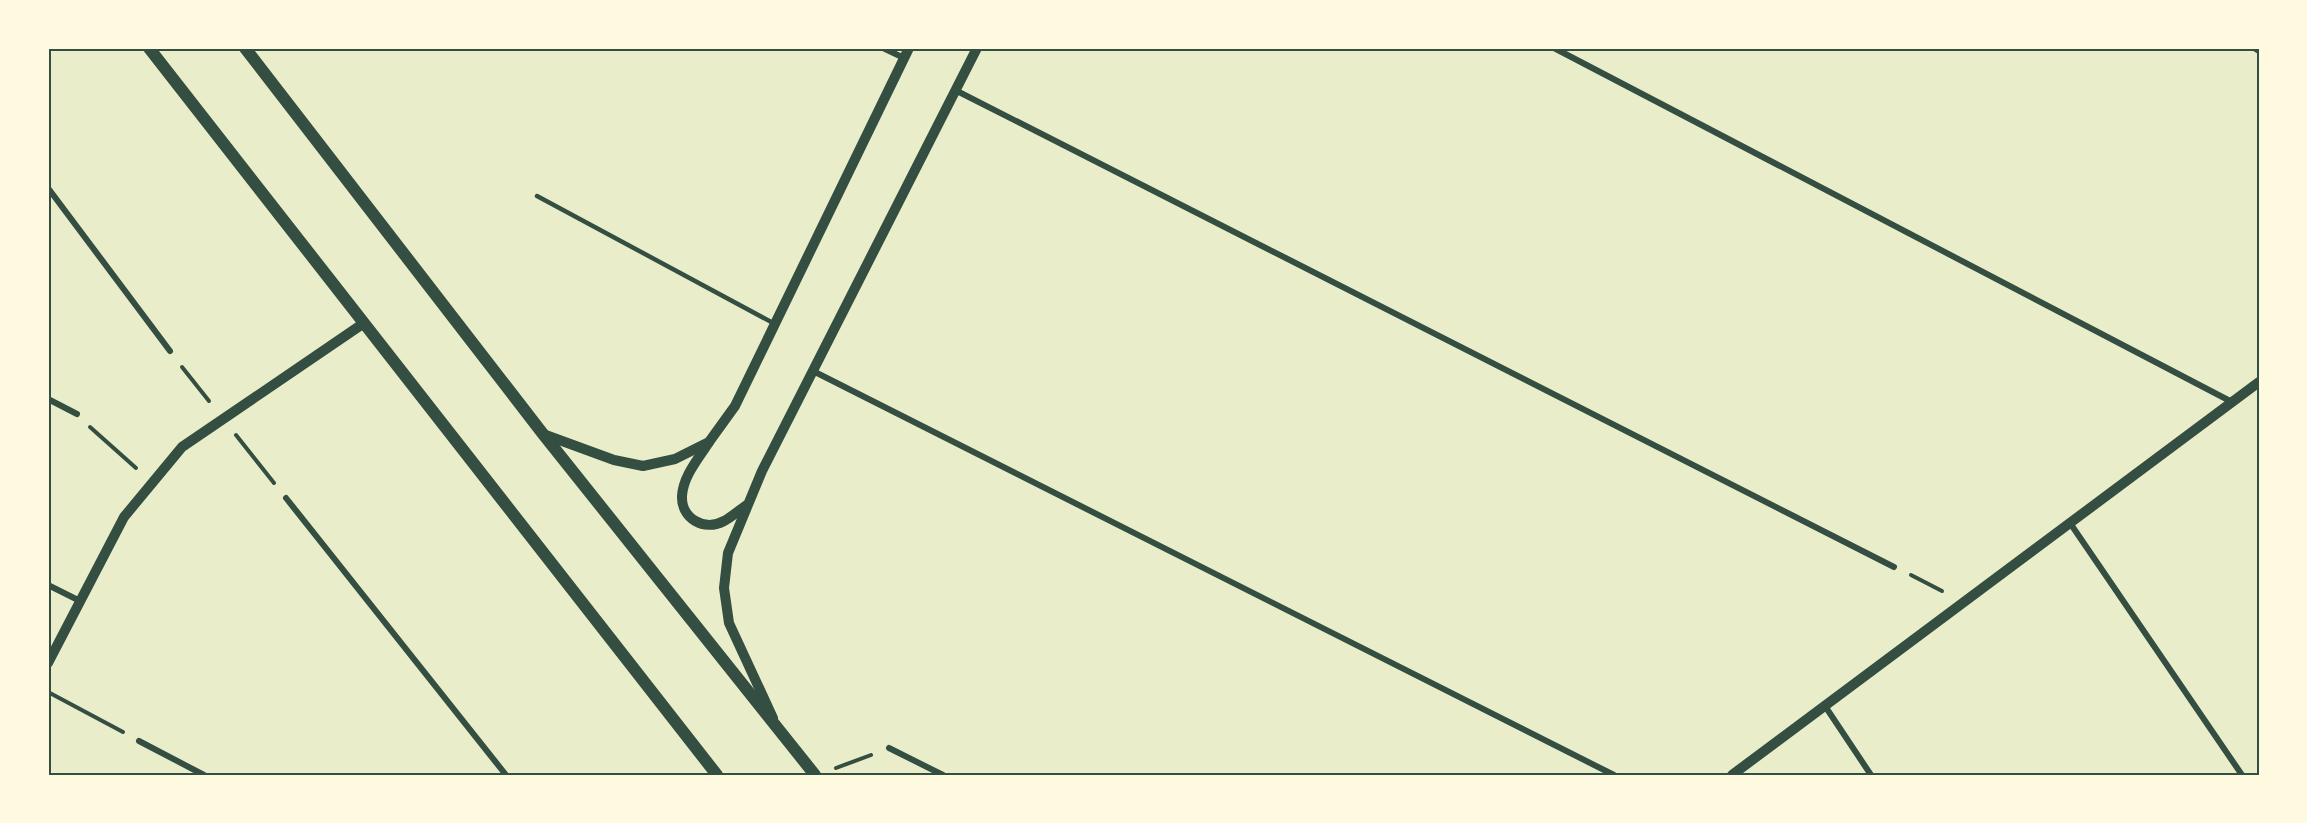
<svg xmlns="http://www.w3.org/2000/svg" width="2307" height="823" viewBox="0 0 2307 823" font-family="'Libre Baskerville',serif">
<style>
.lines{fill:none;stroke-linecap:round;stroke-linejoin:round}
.path{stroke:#344e41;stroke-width:4}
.service{stroke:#344e41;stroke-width:4.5}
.minor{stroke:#344e41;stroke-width:6}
.tertiary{stroke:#344e41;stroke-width:10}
.secondary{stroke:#344e41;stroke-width:12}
.neatline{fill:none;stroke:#344e41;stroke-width:2}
</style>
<rect width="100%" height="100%" fill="#e9edc9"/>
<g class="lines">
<!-- path -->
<g class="path">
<polyline points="182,367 209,401"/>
<polyline points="90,427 136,468"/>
<polyline points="236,435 274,483"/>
<polyline points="1911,575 1942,591"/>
<polyline points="48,692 123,732"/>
<polyline points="836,768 871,755"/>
</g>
<!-- service -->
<polyline class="service" points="537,196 775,324"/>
<!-- minor -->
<g class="minor">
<polyline points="883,48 904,58"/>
<polyline points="1554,48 2232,402"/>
<polyline points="2254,48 2259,51"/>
<polyline points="955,90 1894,567"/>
<polyline points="48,188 170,351"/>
<polyline points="813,371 1614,775"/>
<polyline points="48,399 77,414"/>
<polyline points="286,498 506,775"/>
<polyline points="2070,523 2242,775"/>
<polyline points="48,585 80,601"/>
<polyline points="1825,706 1871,775"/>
<polyline points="139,741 204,775"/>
<polyline points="889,748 943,775"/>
</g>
<!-- tertiary -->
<g class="tertiary">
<polyline points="543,434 614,460 643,466 675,459 709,442 735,406 909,48"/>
<path d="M 709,442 C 699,458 683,476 682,496 C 681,518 704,532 724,521 C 732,517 739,510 747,505"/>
<polyline points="48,663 124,517 182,447 364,323"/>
<polyline points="773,718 729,623 724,588 728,553 762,471 977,48"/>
<polyline points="1732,775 2259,382"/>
</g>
<!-- secondary -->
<g class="secondary">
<polyline points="149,48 717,775"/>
<polyline points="245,48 543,434 815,775"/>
</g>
</g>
<!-- border -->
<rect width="2307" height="823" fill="none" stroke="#fefae0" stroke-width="99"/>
<rect x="50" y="50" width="2208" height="724" class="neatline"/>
</svg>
